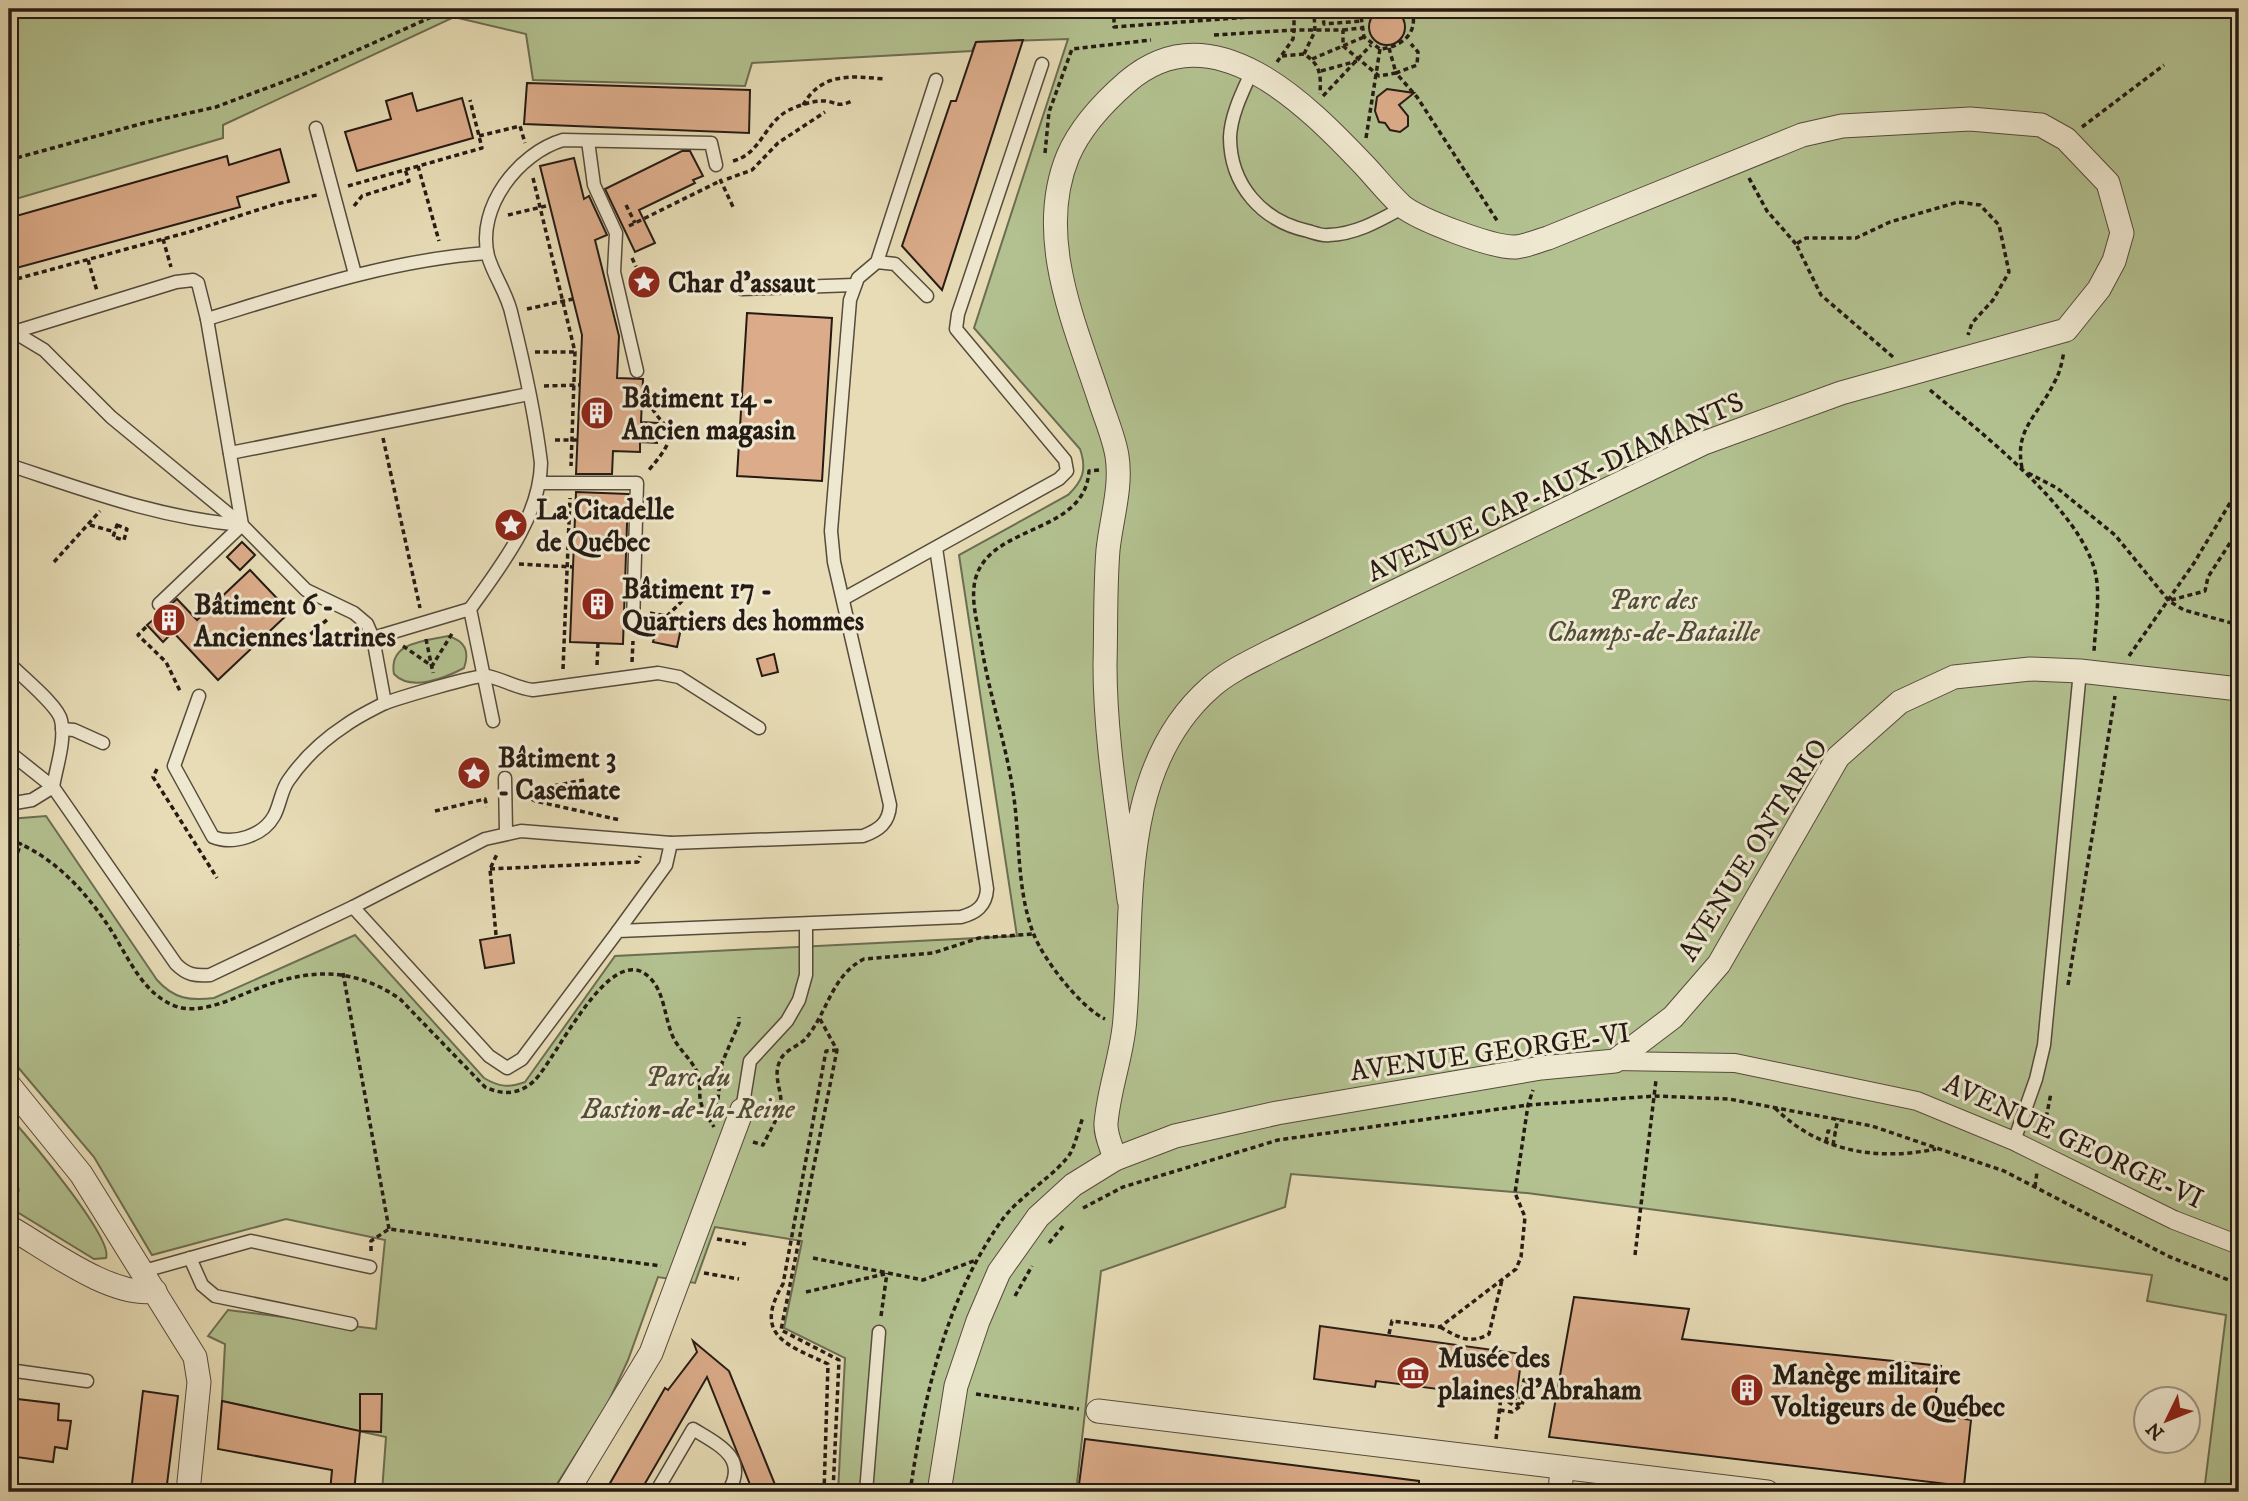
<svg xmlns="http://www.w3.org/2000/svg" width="2248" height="1501" viewBox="0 0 2248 1501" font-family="'IM FELL DW Pica',serif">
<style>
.green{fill:#b3c190;stroke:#6c6e52;stroke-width:2}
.building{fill:#dcac8a;stroke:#251b14;stroke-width:2}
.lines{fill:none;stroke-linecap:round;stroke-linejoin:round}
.service-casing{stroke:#564b3c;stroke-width:15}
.pedestrian-casing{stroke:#564b3c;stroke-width:20}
.minor-casing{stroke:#564b3c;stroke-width:25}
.path{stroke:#251b14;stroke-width:3.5;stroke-dasharray:5 3.5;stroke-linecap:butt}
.service{stroke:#efe8d0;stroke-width:12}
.pedestrian{stroke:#efe8d0;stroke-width:18}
.minor{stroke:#efe8d0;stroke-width:23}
.labels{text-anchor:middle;stroke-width:6;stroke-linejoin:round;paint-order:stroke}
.poi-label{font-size:28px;font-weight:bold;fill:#251b14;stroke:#efe8d0;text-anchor:start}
.street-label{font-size:28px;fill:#251b14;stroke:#efe8d0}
.park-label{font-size:28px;font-style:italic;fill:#504d39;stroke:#efe8d0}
</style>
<rect width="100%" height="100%" fill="#e7dcb6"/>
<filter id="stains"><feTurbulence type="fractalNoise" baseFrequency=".00286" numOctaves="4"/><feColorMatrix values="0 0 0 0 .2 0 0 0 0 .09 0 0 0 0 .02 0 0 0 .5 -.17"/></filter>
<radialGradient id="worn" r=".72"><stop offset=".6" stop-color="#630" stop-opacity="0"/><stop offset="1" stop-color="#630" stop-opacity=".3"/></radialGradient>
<!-- green -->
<g class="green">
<path d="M 9,9 L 2239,9 L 2239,1492 L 2204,1492 L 2226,1315 L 2147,1301 L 2152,1275 L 1527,1193 L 1291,1174 L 1285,1207 L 1101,1271 L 1076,1492 L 838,1492 L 845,1358 L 784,1328 L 802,1241 L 715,1227 L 695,1283 L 658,1277 L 628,1360 L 608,1403 L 552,1492 L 382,1492 L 386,1437 L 222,1401 L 225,1344 L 208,1336 L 228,1310 L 376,1329 L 385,1240 L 286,1219 L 152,1255 L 94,1157 L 17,1066 L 9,1065 L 9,819 L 46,816 L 157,980 C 174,999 190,1001 214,998 L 355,935 L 484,1078 C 499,1087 509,1088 525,1082 L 615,956 L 1017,936 L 959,555 L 1068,495 C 1083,481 1087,469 1080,449 L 974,328 L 1068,39 L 976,42 L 972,51 L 752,63 L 745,86 L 533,80 L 526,34 L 454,17 L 223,125 L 223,138 L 9,201 Z"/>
<path d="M 448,636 C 465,641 470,651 464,668 C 445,678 411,692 394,674 C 388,642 425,641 448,636 Z"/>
<path d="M 9,1116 C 26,1135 114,1238 106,1258 L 94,1259 L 9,1207 Z"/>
</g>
<!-- building -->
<g class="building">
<circle cx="1387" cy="27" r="18"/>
<polygon points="1023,40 942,290 902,246 951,101 956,101 976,42"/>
<polygon points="527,83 750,90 749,133 524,124"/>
<polygon points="1387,89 1414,93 1399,105 1408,116 1408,126 1400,132 1390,130 1385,123 1379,122 1375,111 1377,97"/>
<polygon points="412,93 417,111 462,98 473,138 357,171 345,132 391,119 386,101"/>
<polygon points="280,149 289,182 237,197 240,207 9,270 9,218 227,156 229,165"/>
<polygon points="682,151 690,151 703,176 693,180 695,183 639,210 655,243 635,252 605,189"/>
<polygon points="574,158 584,199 589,196 607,235 595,240 619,336 617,378 643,379 641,422 658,423 657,443 640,442 640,452 613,451 612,474 576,474 582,335 540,166"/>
<polygon points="747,313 832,318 822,481 737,476"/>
<polygon points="576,492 628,494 623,644 570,642"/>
<polygon points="242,542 255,555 240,570 227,557"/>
<polygon points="250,570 290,612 218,680 173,632 163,642 147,625 177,599 197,620"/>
<polygon points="658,619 682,624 677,647 653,642"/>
<polygon points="774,654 778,672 762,676 757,659"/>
<polygon points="510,935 514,963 485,968 480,940"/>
<polygon points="1574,1297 1689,1309 1682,1339 1941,1366 1932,1413 1971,1420 1964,1486 1549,1437"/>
<polygon points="1320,1326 1522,1354 1516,1399 1376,1381 1375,1387 1314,1379"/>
<polygon points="693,1341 729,1371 778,1492 753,1492 707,1377 640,1492 621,1492 609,1485 665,1388 668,1390 697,1352"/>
<polygon points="143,1391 178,1396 166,1492 131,1492"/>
<polygon points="360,1394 382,1394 381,1432 360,1431"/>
<polygon points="9,1398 59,1404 58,1420 71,1421 67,1449 55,1447 53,1462 9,1456"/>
<polygon points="222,1401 360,1431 354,1492 330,1492 332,1470 218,1449"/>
<polygon points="1085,1439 1419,1481 1419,1492 1078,1492"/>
</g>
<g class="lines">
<defs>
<g id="service">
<path d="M 1252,71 C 1243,91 1231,114 1230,137 C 1230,185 1262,221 1308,231 C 1315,233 1322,236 1329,235 C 1357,234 1380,220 1404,207"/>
<polyline points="316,128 355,274"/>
<polyline points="588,141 594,185 616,233 614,272 637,371"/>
<polyline points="877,262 895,264 927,296"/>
<polyline points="742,289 854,285"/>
<path d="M 207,319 C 299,291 390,260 487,253"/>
<polyline points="9,331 14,332 176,282 193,280 198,283 207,319 242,525 306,590 354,613 367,624 373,638 385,703"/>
<polyline points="14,332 44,350 111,417 242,525"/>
<polyline points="230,453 529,394"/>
<path d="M 9,465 C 88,491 159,518 242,525"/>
<polyline points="541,483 637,483 633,625"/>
<polyline points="843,599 1059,479 1067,471 1065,460 956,329 958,314 1042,64"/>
<polyline points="159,604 242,525"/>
<polyline points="373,638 470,609"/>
<path d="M 9,663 C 21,676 58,705 61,720 C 66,740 56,768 53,787 L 32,800 L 9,804"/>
<path d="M 199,696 L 174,766 L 213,837 C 233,845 263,836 274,816 C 280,805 281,791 288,781 C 303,759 323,740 346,725 C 357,717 371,710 383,704 C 395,699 478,674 487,676 C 503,679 516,688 533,690 L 658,673 L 679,677 L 759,728"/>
<path d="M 493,721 L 470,609 C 500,567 540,517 541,463 C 535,414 524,364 512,316 C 508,294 494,277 488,256 C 476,207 519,153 563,140 L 711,143 L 716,165"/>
<polyline points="62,729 74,730 103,743"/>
<path d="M 9,752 L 53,787 L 176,964 C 187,975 195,976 210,975 L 353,907 L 485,839 L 521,831 L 671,843 L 863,836 C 879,830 889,823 890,805 L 834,562 L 831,531 L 850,300 L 858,278 L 877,262 L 936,80"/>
<polyline points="505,778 506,832"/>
<path d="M 353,907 L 489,1056 L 507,1068 L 522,1059 L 618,931 L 961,917 C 976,913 986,906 987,889 L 936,548"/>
<polyline points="618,931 666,865 671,843"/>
<polyline points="742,1110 750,1061 787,1021 799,1000 806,975 806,925"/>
<polyline points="2014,1141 2036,1079 2044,1045 2080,671"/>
<polyline points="9,1198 12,1190"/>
<polyline points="190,1258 202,1285 215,1296 351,1324"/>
<polyline points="144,1271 251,1241 370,1267"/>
<polyline points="9,1370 87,1381"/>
<path d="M 656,1492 L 693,1429 C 719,1445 749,1458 728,1492"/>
<polyline points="866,1492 879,1332"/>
</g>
<polyline id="pedestrian" points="1615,1061 1735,1063 1917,1101 2014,1141 2174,1220 2239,1245"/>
<g id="minor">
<polyline points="9,1085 81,1174 195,1357 199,1382 188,1492"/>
<path d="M 1115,1159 C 1112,1148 1105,1134 1106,1123 C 1109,1087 1123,1053 1125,1018 C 1134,907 1117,769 1211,687 C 1229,671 1254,660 1275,649 L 1704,443 L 1841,393 L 2066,330 L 2099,289 L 2114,261 L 2122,233 L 2108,183 L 2066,139 L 2041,125 L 1970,119 L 1842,126 L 1802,135 L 1548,238 C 1538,241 1526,246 1516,247 C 1492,248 1420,220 1402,206 C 1389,194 1377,179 1365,166 C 1307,105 1213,8 1127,82 C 1104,102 1080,128 1068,156 C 1035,236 1074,322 1099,398 C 1105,417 1114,437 1117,456 C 1122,487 1111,520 1108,550 C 1105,588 1106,627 1105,665 C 1105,743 1120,823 1129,900"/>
<path d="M 9,1227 C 48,1249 111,1298 155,1291"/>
<polyline points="1098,1411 1767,1492"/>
<polyline points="567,1492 651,1353 742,1110"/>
<polyline points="939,1492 956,1386 978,1321 999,1272 1038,1217 1073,1185 1115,1159 1175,1136 1277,1113 1541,1068 1615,1061 1673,1017 1719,964 1838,757 1900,702 1954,677 2030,669 2080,671 2239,689"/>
<polyline points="1560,1492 1562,1468"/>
</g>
</defs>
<!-- service casing -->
<use href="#service" class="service-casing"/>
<!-- pedestrian casing -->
<use href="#pedestrian" class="pedestrian-casing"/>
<!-- minor casing -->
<use href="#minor" class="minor-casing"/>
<!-- path -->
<g class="path">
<polyline points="1091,9 1114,16 1114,27 1358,9"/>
<path d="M 1360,9 L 1364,37 L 1380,49 C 1403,47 1420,31 1411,9"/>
<polyline points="1322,12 1324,24 1362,21"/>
<polyline points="1343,30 1361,28"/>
<polyline points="1214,35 1294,30 1294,14"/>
<polyline points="1389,48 1396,73 1417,65 1418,52 1411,44"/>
<polyline points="1304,54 1315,31 1314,13"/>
<path d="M 1282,56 L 1304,54 C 1321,65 1321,75 1320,94"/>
<polyline points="1312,59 1364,37"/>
<polyline points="1277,62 1293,39 1294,30 1343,30 1343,46 1379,76 1396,73 1417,97 1498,222"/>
<polyline points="1321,71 1357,61"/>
<polyline points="1323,96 1371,45"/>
<path d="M 803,105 C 822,72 851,76 884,79"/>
<polyline points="2082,127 2164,65"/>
<polyline points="479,136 520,126 525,143"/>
<polyline points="1366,138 1380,49"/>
<polyline points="1045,153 1049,112 1072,49 1151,40"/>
<polyline points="9,160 144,123 216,107 304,74 445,11 520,15 588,9"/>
<path d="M 733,161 C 761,154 764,123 789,110 C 798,106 811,101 821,101 C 836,100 835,109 852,101"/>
<polyline points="418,166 439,241"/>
<polyline points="533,178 575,352 571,466"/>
<polyline points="1749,178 1767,211 1796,244"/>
<polyline points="720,179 734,209"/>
<polyline points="727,179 752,170 778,143 825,112"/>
<polyline points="348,186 482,148 470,100"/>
<polyline points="626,205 635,223"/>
<polyline points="354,206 362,196 409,181 405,169"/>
<polyline points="508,215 550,205"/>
<polyline points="629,226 720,181"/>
<polyline points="163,239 171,267"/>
<polyline points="632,258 640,275"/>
<polyline points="88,260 97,291"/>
<polyline points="9,281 189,232 276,204 317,195"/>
<polyline points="9,300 15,314"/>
<polyline points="527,309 573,299"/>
<polyline points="535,352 575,352"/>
<polyline points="1893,357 1821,295 1796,244 1806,238 1856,238 1890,222 1958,202 1980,205 1999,225 2009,272 1993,300 1972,323 1968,335"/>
<path d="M 646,384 C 649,436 696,416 648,471"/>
<polyline points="544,386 580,385"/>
<path d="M 1930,390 C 1980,432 2078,507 2095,571 C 2101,596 2095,627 2094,652"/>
<polyline points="383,438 420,608"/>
<polyline points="555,440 578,440"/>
<path d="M 2022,468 C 2014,429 2038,416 2054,383 C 2060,373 2062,362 2064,351"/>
<path d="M 1099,470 L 1089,471 C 1085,533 996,524 977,574 C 969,595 977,621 981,643 C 989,695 1007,746 1014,798 C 1020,843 1017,892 1034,935 C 1044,960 1080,1007 1105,1019"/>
<polyline points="2028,473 2057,488 2115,535 2169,601 2184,610 2239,625"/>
<polyline points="90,525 115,532"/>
<polygon points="117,525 127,529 124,540 113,537"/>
<polyline points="54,562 100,511"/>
<polyline points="519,564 573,567"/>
<polyline points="2171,600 2205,591 2208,577 2239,529"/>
<polyline points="9,611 18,601"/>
<polyline points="650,613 667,616 688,595 689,588"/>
<polyline points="146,627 138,635 166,662 181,693"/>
<polyline points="9,630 13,634 9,638"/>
<polyline points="426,639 433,673"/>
<polyline points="304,640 329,618"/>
<polyline points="403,646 432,666 453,632"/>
<polyline points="2129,656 2194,563 2239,488"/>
<polyline points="632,662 633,641"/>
<polyline points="597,665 598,643"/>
<polyline points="563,669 570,498"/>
<polyline points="157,769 153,777 217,878"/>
<polyline points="523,795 535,801 620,820"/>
<polyline points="535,801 532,790 584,780"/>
<polyline points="435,811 485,799 487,807"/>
<path d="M 9,839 C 51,855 82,887 107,924 C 127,953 141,995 178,1007 C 200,1013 225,1002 244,994 C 300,970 348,963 400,999 L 485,1087 C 502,1095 519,1095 534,1081 C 556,1060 611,937 650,978 C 666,994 664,1021 675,1041 C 682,1052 692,1061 697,1072 C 702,1083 698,1093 701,1103 C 703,1111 710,1120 714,1127"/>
<polyline points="490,869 638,862 640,856"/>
<polyline points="9,877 21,843"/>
<polyline points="9,911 18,941 9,1008"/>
<polyline points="496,935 490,869 497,854"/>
<polyline points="343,973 389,1229"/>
<polyline points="2068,985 2115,696"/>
<polyline points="820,1019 837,1050 781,1330 839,1360 833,1492"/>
<polyline points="717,1108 722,1063 739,1023 739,1017"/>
<path d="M 1775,1108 C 1819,1152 1877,1161 1936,1149"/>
<polyline points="2043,1134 2051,1093"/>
<path d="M 753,1142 L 763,1145 C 768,1134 779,1117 781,1105 C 782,1088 771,1075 782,1057 C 787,1049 801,1045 807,1037 C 828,1011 832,975 864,959 L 933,953 L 979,938 L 1033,934"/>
<polyline points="1826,1142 1828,1131 1836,1133"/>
<polyline points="1833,1145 1838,1118"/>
<polyline points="2035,1187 2037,1172"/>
<polyline points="1083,1208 1123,1187 1278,1140 1528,1105 1655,1096 1729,1099 1872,1126 2004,1171 2170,1257 2239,1284"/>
<polyline points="717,1239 746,1244"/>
<polyline points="1049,1243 1064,1225"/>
<polyline points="371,1251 371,1241 389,1229 661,1266"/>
<polyline points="1635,1255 1656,1080"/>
<polyline points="813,1258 923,1280 976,1260"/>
<polyline points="704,1273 739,1279"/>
<polyline points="806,1292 885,1274"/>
<polyline points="1015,1296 1032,1266"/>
<polyline points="881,1316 887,1273"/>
<path d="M 1440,1327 C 1458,1337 1470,1345 1489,1334 L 1502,1280"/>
<polyline points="1389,1334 1392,1321 1440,1327 1516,1269 1521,1257 1525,1217 1515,1193 1528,1105 1533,1090"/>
<polyline points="976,1394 1079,1409"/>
<polyline points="1496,1439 1501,1397 1513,1405 1519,1404 1524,1380 1528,1381 1522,1405 1512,1412 1499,1410"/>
<path d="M 824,1492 L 828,1364 C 788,1345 752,1336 783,1284 L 826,1051 L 837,1050"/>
<path d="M 910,1492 C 924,1397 945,1300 1002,1220 C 1018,1197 1061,1171 1071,1152 C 1076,1142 1079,1128 1083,1117"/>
</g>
<!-- service -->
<use href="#service" class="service"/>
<!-- pedestrian -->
<use href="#pedestrian" class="pedestrian"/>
<!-- minor -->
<use href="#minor" class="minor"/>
</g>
<!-- icons -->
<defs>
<symbol id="sight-disc" viewBox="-11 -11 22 22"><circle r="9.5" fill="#8f2418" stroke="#efe8d0"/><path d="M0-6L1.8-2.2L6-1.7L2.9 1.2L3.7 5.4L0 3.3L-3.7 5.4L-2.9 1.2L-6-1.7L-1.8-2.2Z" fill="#fff"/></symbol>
<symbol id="building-disc" viewBox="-11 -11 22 22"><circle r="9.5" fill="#8f2418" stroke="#efe8d0"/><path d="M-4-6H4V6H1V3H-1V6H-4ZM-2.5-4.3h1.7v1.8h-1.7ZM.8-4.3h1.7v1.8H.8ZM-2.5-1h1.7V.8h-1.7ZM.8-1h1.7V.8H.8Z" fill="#fff"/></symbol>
<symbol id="museum-disc" viewBox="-11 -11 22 22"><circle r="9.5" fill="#8f2418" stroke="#efe8d0"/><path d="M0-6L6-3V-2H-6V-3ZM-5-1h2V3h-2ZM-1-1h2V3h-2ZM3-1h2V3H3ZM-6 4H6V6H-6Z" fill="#fff"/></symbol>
</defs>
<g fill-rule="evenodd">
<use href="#sight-disc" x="625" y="263" width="38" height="38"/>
<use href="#building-disc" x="578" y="394" width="38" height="38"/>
<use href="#sight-disc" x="492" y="506" width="38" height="38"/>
<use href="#building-disc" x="579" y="585" width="38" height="38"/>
<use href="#building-disc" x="150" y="601" width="38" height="38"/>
<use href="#sight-disc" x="455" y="754" width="38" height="38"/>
<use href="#museum-disc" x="1394" y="1354" width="38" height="38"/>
<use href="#building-disc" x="1728" y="1371" width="38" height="38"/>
</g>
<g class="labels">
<!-- poi labels -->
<g class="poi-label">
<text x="668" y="292">Char d'assaut</text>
<text x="622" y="407">Bâtiment 14 -<tspan x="622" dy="32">Ancien magasin</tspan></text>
<text x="536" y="519">La Citadelle<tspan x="536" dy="32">de Québec</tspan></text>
<text x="622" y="598">Bâtiment 17 -<tspan x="622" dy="32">Quartiers des hommes</tspan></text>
<text x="194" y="614">Bâtiment 6 -<tspan x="194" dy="32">Anciennes latrines</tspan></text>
<text x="498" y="767">Bâtiment 3<tspan x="498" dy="32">- Casemate</tspan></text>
<text x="1438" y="1367">Musée des<tspan x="1438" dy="32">plaines d'Abraham</tspan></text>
<text x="1772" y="1384">Manège militaire<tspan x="1772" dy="32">Voltigeurs de Québec</tspan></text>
</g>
<!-- street labels -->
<g class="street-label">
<text transform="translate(1555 486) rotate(-25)" y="10">AVENUE CAP-AUX-DIAMANTS</text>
<text transform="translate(1752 849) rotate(-58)" y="10">AVENUE ONTARIO</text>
<text transform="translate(1490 1051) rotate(-8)" y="10">AVENUE GEORGE-VI</text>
<text transform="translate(2074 1140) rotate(25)" y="10">AVENUE GEORGE-VI</text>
</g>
<!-- park labels -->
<g class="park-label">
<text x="1653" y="609">Parc des<tspan x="1653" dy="32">Champs-de-Bataille</tspan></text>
<text x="688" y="1086">Parc du<tspan x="688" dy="32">Bastion-de-la-Reine</tspan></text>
</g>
</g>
<!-- margin -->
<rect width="2248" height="1501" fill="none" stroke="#e7dcb6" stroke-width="35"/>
<rect x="10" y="10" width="2227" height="1480" fill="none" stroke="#251b14" stroke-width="3.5"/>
<rect x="18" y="18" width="2213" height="1466" fill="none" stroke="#251b14" stroke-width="2"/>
<!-- north arrow -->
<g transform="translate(2167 1420) rotate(227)"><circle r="33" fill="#efe8d0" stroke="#9e9685" stroke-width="2"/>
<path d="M0-5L12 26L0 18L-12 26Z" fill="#8f2418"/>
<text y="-10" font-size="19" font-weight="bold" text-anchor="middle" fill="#251b14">N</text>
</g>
<rect width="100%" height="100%" filter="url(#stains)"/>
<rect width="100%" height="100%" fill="url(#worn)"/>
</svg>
